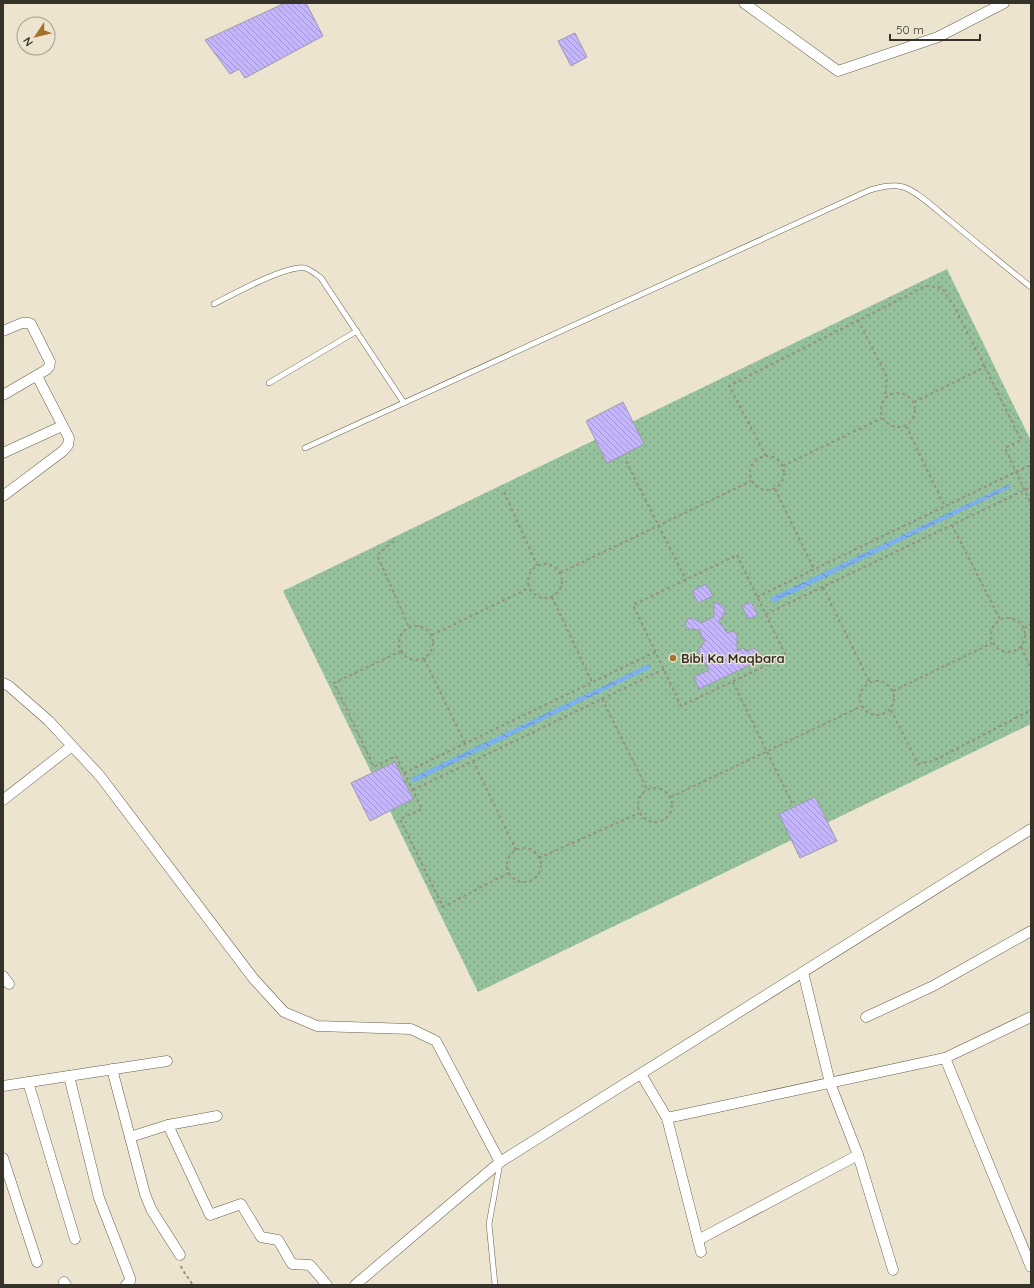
<svg xmlns="http://www.w3.org/2000/svg" width="1034" height="1288" viewBox="0 0 1034 1288" font-family="Quicksand,sans-serif">
<style>
.garden{fill:url(#garden-dots)}
.water{fill:url(#water-waves)}
.building{fill:url(#building-back-hatch);stroke:#9d9aae}
.lines{fill:none;stroke-linecap:round;stroke-linejoin:round}
.lane-casing{stroke:#665f4d;stroke-width:6}
.street-casing{stroke:#665f4d;stroke-width:11}
.path{stroke:#979182;stroke-width:2;stroke-dasharray:3 3;stroke-linecap:butt}
.lane{stroke:#fff;stroke-width:5}
.street{stroke:#fff;stroke-width:10}
.poi-dot{fill:#a57229;stroke:#ece4cf;stroke-width:1.5}
.labels{text-anchor:middle;stroke-width:3;stroke-linejoin:round;paint-order:stroke}
.poi-label{font-size:13px;font-weight:bold;fill:#343229;stroke:#ece4cf;text-anchor:start}
</style>
<defs>
<pattern id="garden-dots" width="8" height="8" patternUnits="userSpaceOnUse"><rect width="8" height="8" fill="#95c29c"/><path d="M2 2h.1M6 6h.1" fill="none" stroke="#7a9e7f" stroke-width="1.8" stroke-linecap="round"/></pattern>
<pattern id="water-waves" width="16" height="10" patternUnits="userSpaceOnUse"><rect width="16" height="10" fill="#7db1ec"/><path d="M0 5q4-4 8 0t8 0" fill="none" stroke="#6791bf"/></pattern>
<pattern id="building-back-hatch" width="6" height="6" patternUnits="userSpaceOnUse"><rect width="6" height="6" fill="#c5b5ff"/><path d="M-1 5l2 2M0 0l6 6M5-1l2 2" fill="none" stroke="#a194ce"/></pattern>
</defs>
<rect width="100%" height="100%" fill="#ece4cf"/>
<!-- garden -->
<polygon class="garden" points="947,269 1031,441 1031,724 478,992 283,591"/>
<!-- water -->
<g class="water">
<polygon points="1009,484 1010,488 773,603 770,598"/>
<polygon points="649,664 651,668 413,783 411,778"/>
</g>
<!-- building -->
<g class="building">
<polygon points="285,3 306,3 323,36 245,78 239,69 230,74 205,40"/>
<polygon points="575,33 587,57 571,66 558,41"/>
<polygon points="623,402 644,444 607,463 586,421"/>
<polygon points="706,584 713,596 698,603 692,591"/>
<polygon points="714,602 722,605 725,609 724,614 719,621 727,633 733,631 737,635 737,651 744,648 746,652 754,648 765,658 699,689 694,677 709,670 698,651 705,641 701,636 700,630 689,629 686,626 686,622 688,619 693,618 701,623 714,617"/>
<polygon points="751,602 758,615 748,619 742,606"/>
<polygon points="395,762 413,799 370,821 351,783"/>
<polygon points="815,797 837,841 800,858 779,814"/>
</g>
<g class="lines">
<defs>
<g id="lane">
<path d="M 214,304 C 233,294 286,265 305,268 C 311,270 316,274 321,278 L 404,403"/>
<polyline points="269,383 357,331"/>
<path d="M 305,448 L 870,190 C 881,187 892,184 903,187 C 917,191 937,210 948,219 C 976,242 1003,265 1031,287"/>
<polyline points="495,1285 489,1224 500,1163"/>
</g>
<g id="street">
<polyline points="744,3 838,71 938,37 1004,3"/>
<polyline points="3,331 22,323 29,323 31,324 50,362 49,367 46,370 3,395"/>
<polyline points="3,453 62,426"/>
<polyline points="3,496 63,451 68,445 69,438 37,376"/>
<polyline points="3,683 9,686 49,721 100,776 253,978 284,1012 317,1026 411,1029 436,1041 500,1162"/>
<polyline points="3,800 72,746"/>
<polyline points="803,972 830,1083 858,1155 893,1270"/>
<polyline points="3,976 9,984"/>
<polyline points="866,1017 933,986 1031,931"/>
<polyline points="945,1058 1031,1267"/>
<polyline points="112,1069 145,1194 151,1209 180,1255"/>
<polyline points="641,1074 667,1118 945,1058 1031,1017"/>
<polyline points="69,1076 99,1198 130,1278 130,1281 126,1285"/>
<polyline points="28,1082 75,1239"/>
<polyline points="3,1086 167,1061"/>
<polyline points="667,1118 701,1252"/>
<polyline points="168,1125 210,1215 241,1204 261,1237 278,1240 292,1264 310,1265 327,1285"/>
<polyline points="130,1137 168,1125 217,1116"/>
<polyline points="3,1158 37,1262"/>
<polyline points="698,1240 858,1155"/>
<polyline points="64,1282 66,1285"/>
<polyline points="355,1285 500,1162 1031,829"/>
</g>
</defs>
<!-- lane casing -->
<use href="#lane" class="lane-casing"/>
<!-- street casing -->
<use href="#street" class="street-casing"/>
<!-- path -->
<g class="path">
<polyline points="858,320 887,377 885,398"/>
<circle cx="898" cy="410" r="17"/>
<polyline points="914,402 985,367 1021,440 1005,448 1031,504"/>
<polyline points="906,426 945,507"/>
<circle cx="767" cy="473" r="17"/>
<polyline points="766,456 729,386 926,286 942,288 954,306 985,367"/>
<polyline points="626,461 686,580"/>
<polyline points="783,466 882,418"/>
<polyline points="775,489 814,569"/>
<polyline points="504,492 537,565"/>
<polyline points="952,525 1000,619"/>
<polyline points="394,541 377,555 409,627"/>
<polygon points="737,555 786,656 681,706 633,605"/>
<circle cx="545" cy="581" r="17"/>
<polyline points="560,573 751,481"/>
<polyline points="823,587 870,683"/>
<polyline points="552,597 592,682"/>
<polyline points="757,597 1028,466 1031,467"/>
<polyline points="766,614 1031,487"/>
<circle cx="1008" cy="635" r="17"/>
<circle cx="416" cy="643" r="17"/>
<polyline points="1024,628 1031,624"/>
<polyline points="432,635 529,588"/>
<polyline points="1021,647 1031,669"/>
<polyline points="401,651 334,683 374,767 396,756 422,809 400,819 443,907 508,873"/>
<polyline points="424,659 465,743"/>
<circle cx="877" cy="698" r="17"/>
<polyline points="733,682 792,803"/>
<polyline points="893,691 992,643"/>
<polyline points="602,699 647,789"/>
<polyline points="891,710 918,764 933,761 1031,710"/>
<polyline points="473,761 516,850"/>
<polyline points="404,773 655,652"/>
<circle cx="655" cy="805" r="17"/>
<polyline points="413,790 664,669"/>
<polyline points="671,797 862,706"/>
<circle cx="524" cy="865" r="17"/>
<polyline points="539,858 639,813"/>
<polyline points="181,1266 182,1269 193,1285"/>
</g>
<!-- lane -->
<use href="#lane" class="lane"/>
<!-- street -->
<use href="#street" class="street"/>
</g>
<!-- markers -->
<circle class="poi-dot" cx="673" cy="658" r="4"/>
<g class="labels">
<!-- poi labels -->
<g class="poi-label">
<text x="681" y="663">Bibi Ka Maqbara</text>
</g>
</g>
<!-- border -->
<rect width="1034" height="1288" fill="none" stroke="#343229" stroke-width="8"/>
<!-- north arrow -->
<g transform="translate(36 36) rotate(235)"><circle r="19" fill="#ece4cf" stroke="#a29d8d"/>
<path d="M0-3L7 15L0 10L-7 15Z" fill="#a57229"/>
<text y="-6" font-size="11" font-weight="bold" text-anchor="middle" fill="#343229">N</text>
</g>
<!-- scale -->
<path d="M890 34v6h90v-6" fill="none" stroke="#343229" stroke-width="2"/>
<text x="896" y="34" font-size="12" fill="#343229" stroke="#ece4cf" stroke-width="3" paint-order="stroke">50 m</text>
</svg>
